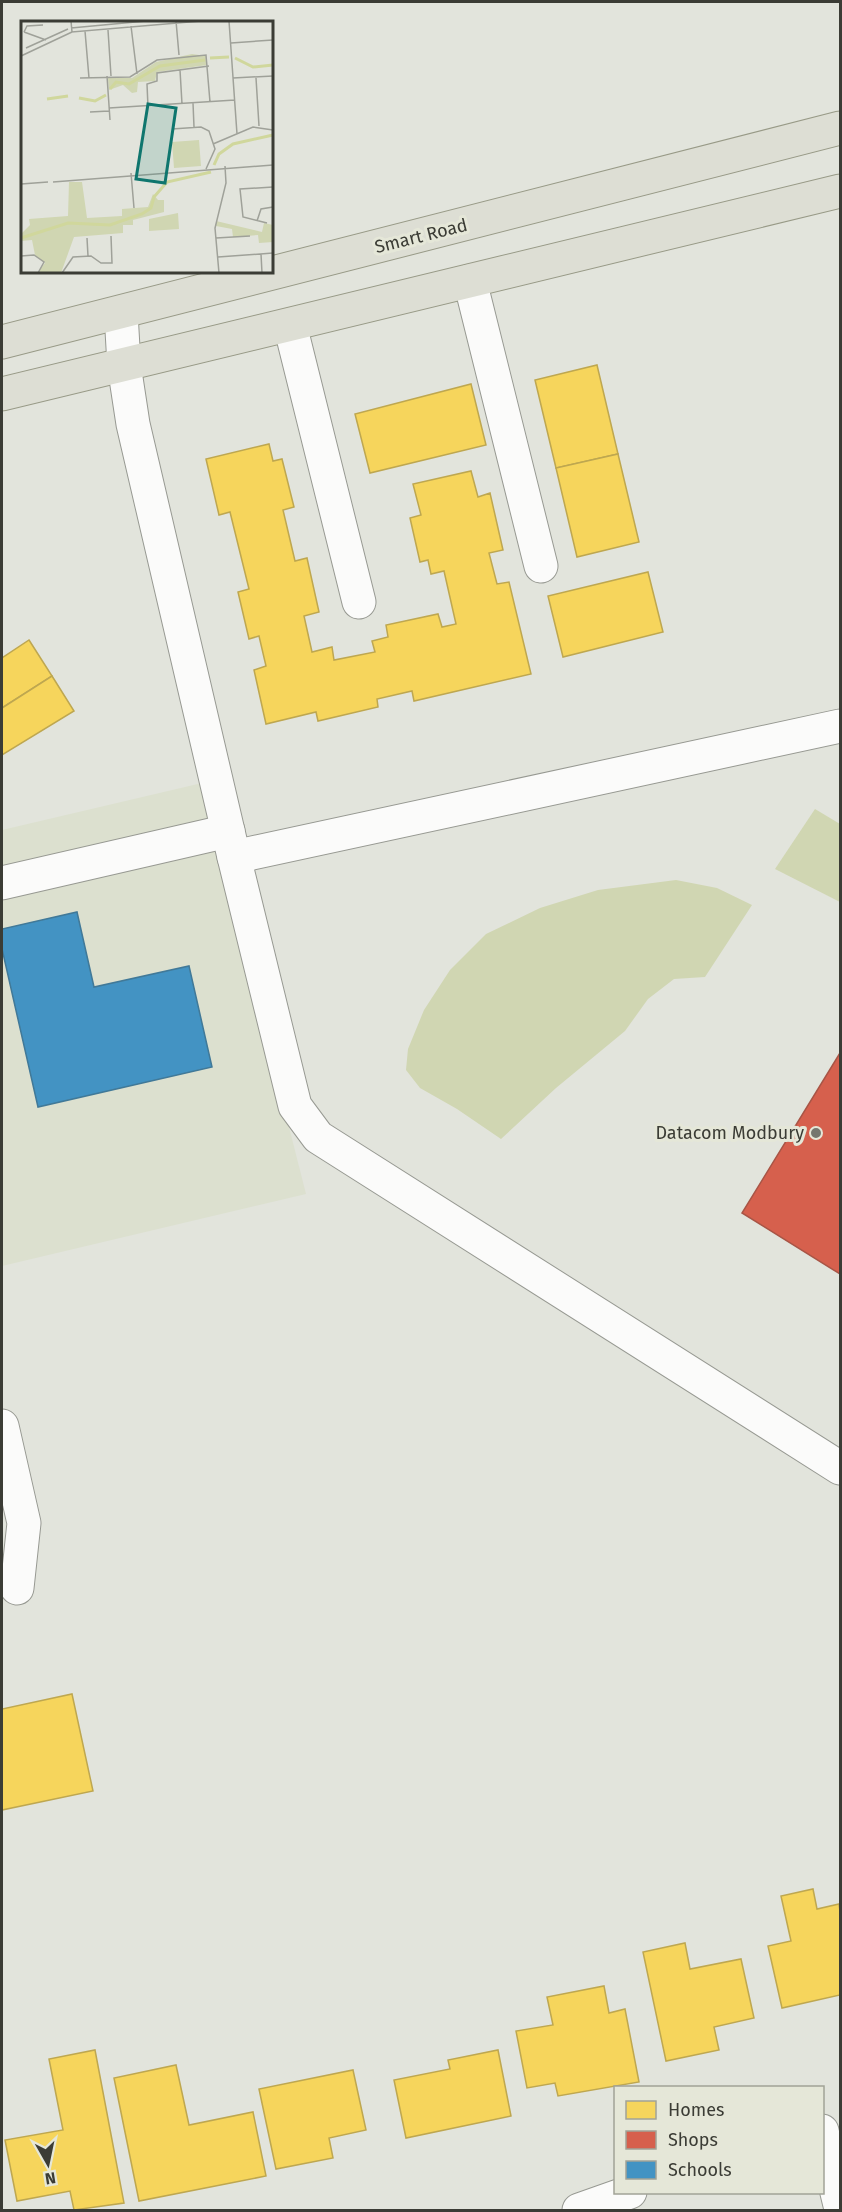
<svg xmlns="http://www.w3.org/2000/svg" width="842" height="2212" viewBox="0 0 842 2212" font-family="'Fira Sans',sans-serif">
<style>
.built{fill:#dce0cf}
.green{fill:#d0d6b2}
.homes{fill:#f6d55c;stroke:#bea750;stroke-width:1.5}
.shops{fill:#d6604d;stroke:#a85546;stroke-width:1.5}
.schools{fill:#4393c3;stroke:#417998;stroke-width:1.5}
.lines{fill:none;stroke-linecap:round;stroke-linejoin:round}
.minor-casing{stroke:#979992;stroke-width:35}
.major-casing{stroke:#989a87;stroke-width:35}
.minor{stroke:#fbfbfa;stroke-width:33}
.major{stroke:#ddded4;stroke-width:33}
.poi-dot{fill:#75776f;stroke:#e5e7d8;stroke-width:2}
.labels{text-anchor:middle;stroke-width:6;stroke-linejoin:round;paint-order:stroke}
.street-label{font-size:18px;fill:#3b3c35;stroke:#e5e7d8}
.poi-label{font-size:18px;fill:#3b3c35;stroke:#e5e7d8;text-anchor:end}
.inset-river{fill:none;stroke:#d0d79c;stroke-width:3}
.inset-road{fill:none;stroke:#9fa199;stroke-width:1.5}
.view{fill:#0f766e;fill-opacity:0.15;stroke:#0f766e;stroke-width:3}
.inset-edge{fill:none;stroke:#3b3c35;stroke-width:3}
</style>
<rect width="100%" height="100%" fill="#e2e4dc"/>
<!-- built -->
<polygon class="built" points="202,783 306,1194 2,1266 2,830"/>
<!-- green -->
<g class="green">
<polygon points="815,809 840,824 840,902 775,869"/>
<polygon points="676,880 717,888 752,905 705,977 674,979 648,999 625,1031 556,1088 501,1139 457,1109 420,1088 406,1070 408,1049 424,1010 450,970 486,934 540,908 598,890"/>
</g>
<!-- homes -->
<g class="homes">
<polygon points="597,365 618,454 556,468 535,380"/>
<polygon points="471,384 486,445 370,473 355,414"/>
<polygon points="269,444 273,461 282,459 294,507 283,510 295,561 307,558 319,612 304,616 312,652 332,647 334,660 375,652 372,641 388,637 386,625 438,614 442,627 456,624 444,571 431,574 428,560 420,562 410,518 421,515 413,484 471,471 478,497 490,493 503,550 489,553 497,584 509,582 531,674 414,701 412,691 377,699 378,707 318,721 316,712 266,724 254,670 266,666 259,636 249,639 238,592 249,589 230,512 219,515 206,459"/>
<polygon points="618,454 639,542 577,557 556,468"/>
<polygon points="648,572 663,632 563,657 548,596"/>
<polygon points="29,640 52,676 2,708 2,658"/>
<polygon points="52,676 74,711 2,755 2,708"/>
<polygon points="72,1694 93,1791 2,1810 2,1709"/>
<polygon points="813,1889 817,1909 839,1904 840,1912 840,1995 782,2008 768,1946 791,1941 781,1896"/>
<polygon points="685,1943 690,1969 741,1959 754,2018 714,2027 719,2050 666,2061 643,1952"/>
<polygon points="604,1986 609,2013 625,2009 639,2082 558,2096 555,2083 527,2088 516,2031 553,2025 547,1997"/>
<polygon points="95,2050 124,2203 74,2210 70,2191 17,2201 5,2140 63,2130 49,2059"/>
<polygon points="498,2050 511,2116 406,2138 394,2080 450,2069 448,2060"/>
<polygon points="176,2065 189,2125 253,2112 266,2176 139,2201 114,2078"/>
<polygon points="353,2070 366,2130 329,2138 333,2158 276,2169 259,2089"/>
</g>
<!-- shops -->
<polygon class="shops" points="840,1053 840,1274 742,1213"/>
<!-- schools -->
<polygon class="schools" points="77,912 94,987 189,966 212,1067 38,1107 2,949 2,929"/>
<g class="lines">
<defs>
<g id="minor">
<polyline points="470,281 541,566"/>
<polyline points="121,313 124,365 133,424 234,857 295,1106 318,1137 840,1468"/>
<polyline points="290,325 359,602"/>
<polyline points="234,857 840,726"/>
<polyline points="2,883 228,831"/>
<polyline points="2,1426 24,1523 17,1588"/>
<polyline points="822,2131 840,2205"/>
<polyline points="579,2210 630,2192"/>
</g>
<g id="major">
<polyline points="2,342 840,128"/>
<polyline points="2,394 840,191"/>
</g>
</defs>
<!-- minor casing -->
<use href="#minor" class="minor-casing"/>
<!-- major casing -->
<use href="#major" class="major-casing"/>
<!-- minor -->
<use href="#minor" class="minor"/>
<!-- major -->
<use href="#major" class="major"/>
</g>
<!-- markers -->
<circle class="poi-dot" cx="816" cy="1133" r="6"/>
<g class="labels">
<!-- street labels -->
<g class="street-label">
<text transform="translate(421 236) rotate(-14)" y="6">Smart Road</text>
</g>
<!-- poi labels -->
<g class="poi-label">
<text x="804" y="1139">Datacom Modbury</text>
</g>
</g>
<!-- overview -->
<g transform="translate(21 21)">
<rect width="252" height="252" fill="#e2e4dc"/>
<path d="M 171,33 L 185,35 L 186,44 L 136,51 L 134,60 L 117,61 L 116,71 L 111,72 L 102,64 L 88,69 L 87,57 L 111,57 L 135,41 ZM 178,119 L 180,145 L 153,147 L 151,121 ZM 48,161 L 61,161 L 66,197 L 101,195 L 101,188 L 127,186 L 132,173 L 137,179 L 143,179 L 143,191 L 112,199 L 112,204 L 102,204 L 102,212 L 53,216 L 40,252 L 16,252 L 24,242 L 14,234 L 11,219 L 0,220 L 0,213 L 9,204 L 8,198 L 47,195 ZM 157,192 L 158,208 L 128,210 L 128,198 ZM 195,200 L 241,211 L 243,202 L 252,204 L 252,221 L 238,222 L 237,214 L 212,216 L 211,208 L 195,205 Z" fill="#d0d6b2"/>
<path class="inset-river" d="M 189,37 L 208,36M 214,37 L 232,46 L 252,44M 89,68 L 95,61 L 108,63 L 139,45 L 184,39M 58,77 L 74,80 L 85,74M 26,78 L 47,75M 193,144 L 198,133 L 212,123 L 252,114M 0,217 L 47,202 L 89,204 L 121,193 L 130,187 L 133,176 L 146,161 L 190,151"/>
<path class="inset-road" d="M 50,0 L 51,11 L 180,0M 155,0 L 158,34M 208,0 L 216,113M 110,5 L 116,53M 50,7 L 125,0M 87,9 L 90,55M 64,10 L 68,57M 3,11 L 6,5 L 22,4M 3,11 L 25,19M 210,22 L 252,19M 5,27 L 47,8M 0,35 L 51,11M 159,49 L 161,83M 86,55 L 89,99M 59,57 L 109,56 L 136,39 L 185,34 L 189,81M 212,57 L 252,55M 235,57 L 238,105M 172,82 L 173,106M 127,86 L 126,63 L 136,60 L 136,52 L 188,45M 88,87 L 214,79M 69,91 L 88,90M 151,108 L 180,106 L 188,110 L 194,128 L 185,148M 192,123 L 232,106 L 252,109M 110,152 L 113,187M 32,161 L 252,144M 0,163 L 27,161M 236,200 L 240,188 L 252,186M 246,202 L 222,196 L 219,168 L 252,166M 66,217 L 67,235M 195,217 L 229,215M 240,233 L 241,252M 0,235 L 13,234 L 23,241 L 17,252M 197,236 L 252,232M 41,252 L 52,236 L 70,235 L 80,242 L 91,242 L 90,215M 198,252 L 194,207 L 205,162 L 204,145"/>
<path class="view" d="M 127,83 L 155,87 L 144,162 L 115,158 Z"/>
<rect width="252" height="252" class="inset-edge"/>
</g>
<!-- border -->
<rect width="842" height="2212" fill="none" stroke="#3b3c35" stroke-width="6"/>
<!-- legend -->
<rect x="614" y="2086" width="210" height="108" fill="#e5e7d8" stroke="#a1a397" stroke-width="1.5"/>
<rect x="626" y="2101" width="30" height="18" fill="#f6d55c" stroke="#a1a397" stroke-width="1.5"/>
<text x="668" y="2116" font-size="18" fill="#3b3c35">Homes</text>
<rect x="626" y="2131" width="30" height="18" fill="#d6604d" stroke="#a1a397" stroke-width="1.5"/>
<text x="668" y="2146" font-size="18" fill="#3b3c35">Shops</text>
<rect x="626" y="2161" width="30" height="18" fill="#4393c3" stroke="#a1a397" stroke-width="1.5"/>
<text x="668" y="2176" font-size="18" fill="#3b3c35">Schools</text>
<!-- north arrow -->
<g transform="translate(48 2164) rotate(171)" stroke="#e5e7d8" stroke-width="4.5" paint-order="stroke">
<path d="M0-4.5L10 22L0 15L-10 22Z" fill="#3b3c35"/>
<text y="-9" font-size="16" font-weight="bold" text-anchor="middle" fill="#3b3c35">N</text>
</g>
</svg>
